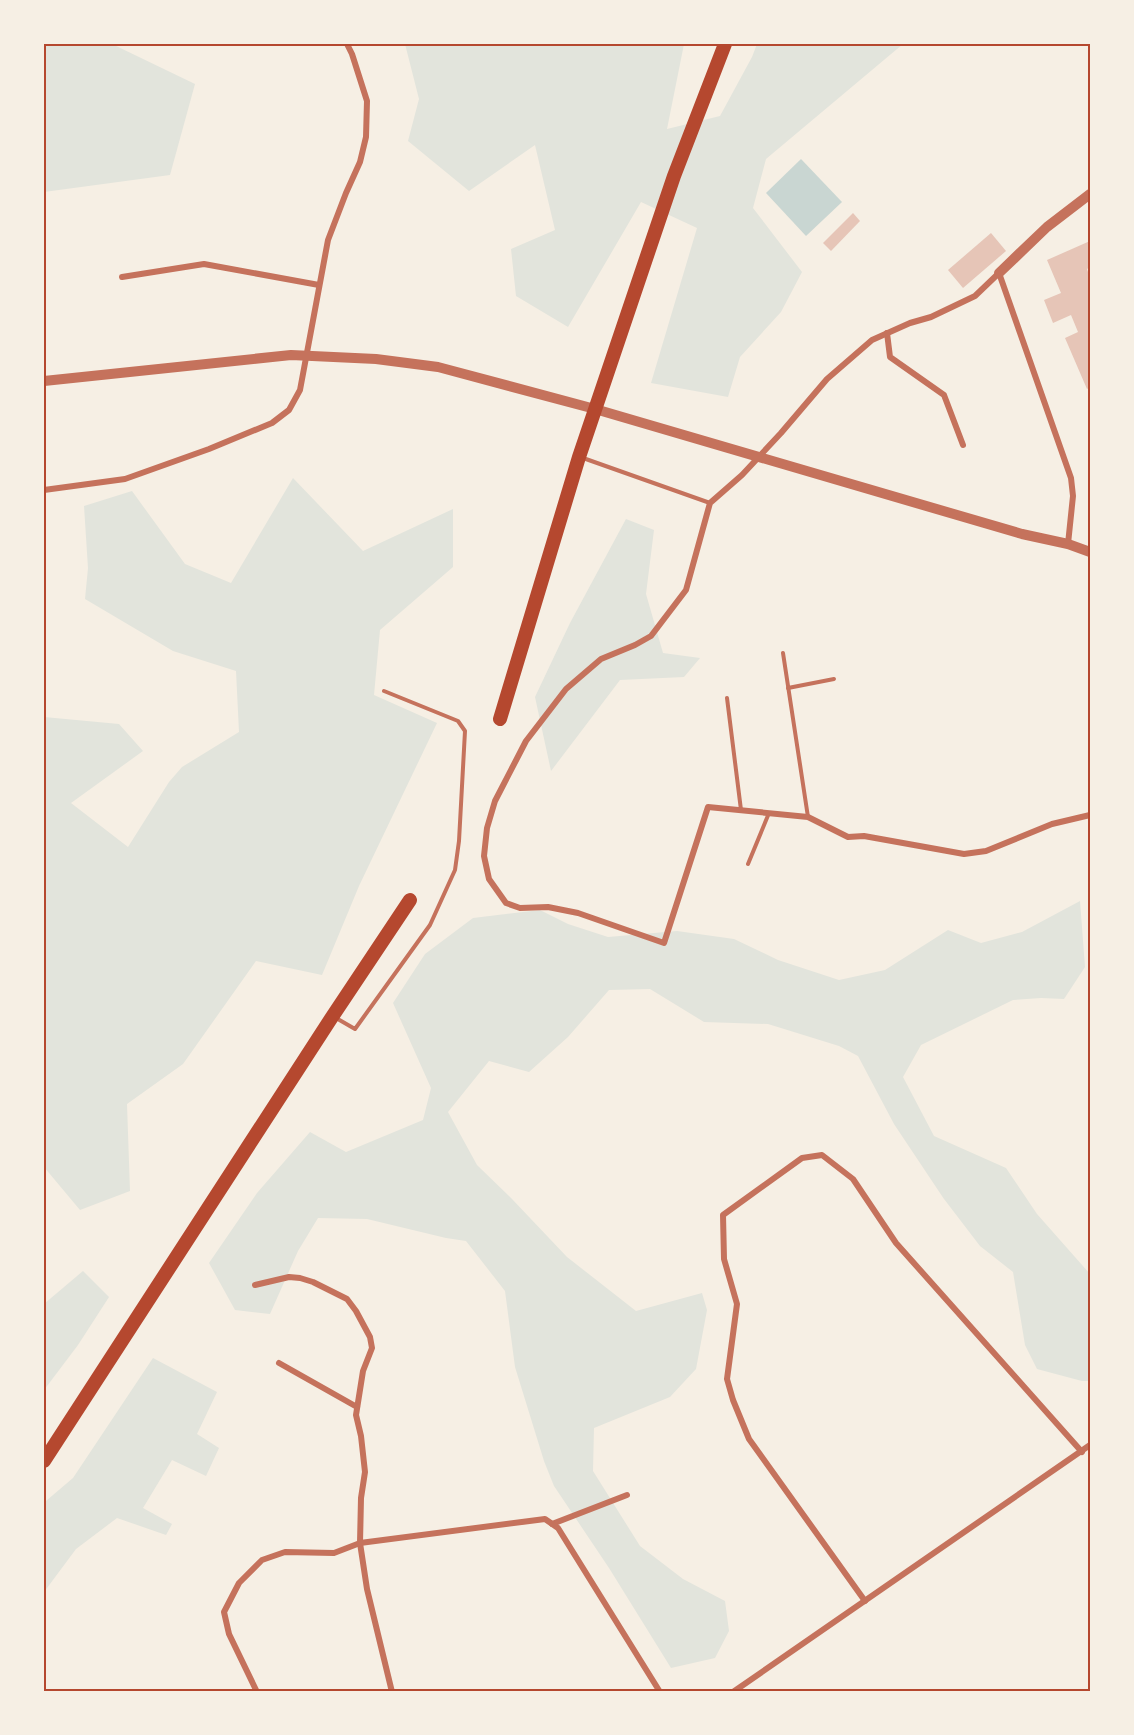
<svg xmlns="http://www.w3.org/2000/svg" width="1134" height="1735" viewBox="0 0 1134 1735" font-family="'Playfair Display',serif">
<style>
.green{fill:#e2e4dc}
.water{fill:#c9d6d2}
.building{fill:#e6c5b7}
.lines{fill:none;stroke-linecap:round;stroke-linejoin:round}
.service{stroke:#c5725c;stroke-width:4}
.minor{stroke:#c5725c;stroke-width:6}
.tertiary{stroke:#c5725c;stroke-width:10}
.primary{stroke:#b5482f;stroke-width:14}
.neatline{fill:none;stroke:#b5482f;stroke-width:2}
</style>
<rect width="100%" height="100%" fill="#f6efe4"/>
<!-- green -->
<g class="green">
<polygon points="44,44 112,44 195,84 170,175 44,192"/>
<polygon points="405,44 684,44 667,129 720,116 752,57 757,44 903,44 766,159 753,208 802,272 781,312 740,357 728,397 651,383 697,228 641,202 568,327 516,296 511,249 555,230 535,145 469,191 408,141 419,99"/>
<polygon points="293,478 363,551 453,509 453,567 380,630 374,695 437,723 359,886 322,975 256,961 183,1064 127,1104 130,1191 80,1210 44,1167 44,717 119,724 143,751 71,803 128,847 169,782 182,767 239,732 236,671 173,651 85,599 88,568 84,506 132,491 185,564 231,583"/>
<polygon points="626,519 654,530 646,594 663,653 700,658 684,677 620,680 551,771 535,697 570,623"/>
<polygon points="1080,901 1085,967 1064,999 1041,998 1013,1000 921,1045 903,1077 934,1136 1006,1168 1037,1214 1090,1274 1090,1381 1082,1381 1037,1369 1025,1345 1013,1272 980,1246 944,1199 894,1124 858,1056 839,1046 768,1024 704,1022 650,989 609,990 568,1037 529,1072 489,1061 448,1112 477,1165 512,1199 567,1257 636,1311 702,1293 707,1310 696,1369 670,1397 594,1428 593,1471 640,1546 683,1579 725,1601 729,1631 715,1658 671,1668 609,1568 554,1486 544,1461 515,1367 505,1291 466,1241 446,1238 367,1219 318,1218 298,1251 270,1314 235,1310 209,1263 257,1193 310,1132 346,1152 423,1120 431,1088 393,1003 425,954 473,918 540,910 568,924 608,937 677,931 734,939 778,960 839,980 885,970 948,930 981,943 1022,932"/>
<polygon points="83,1271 109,1297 78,1345 44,1390 44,1304"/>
<polygon points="153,1358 217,1392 197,1434 219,1448 206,1476 172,1460 143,1508 172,1524 166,1535 117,1518 76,1549 44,1592 44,1498 46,1501 73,1478"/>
</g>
<!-- water -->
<polygon class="water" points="801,159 842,202 806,236 766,193"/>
<!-- building -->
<g class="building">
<polygon points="853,213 860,221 831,251 823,243"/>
<polygon points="991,233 1006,251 963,288 948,270"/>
<polygon points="1090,241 1090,267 1087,269 1090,278 1090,387 1087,389 1065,338 1078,332 1071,315 1053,323 1044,300 1061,293 1047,260"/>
</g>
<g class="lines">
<!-- service -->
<g class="service">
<polyline points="583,458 710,503"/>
<polyline points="783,653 808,817"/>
<polyline points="788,688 834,679"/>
<polyline points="727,698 741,810"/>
<polyline points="748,864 769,813"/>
<polyline points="336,1018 355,1029 430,925 455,870 459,841 465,731 458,721 384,691"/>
</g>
<!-- minor -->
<g class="minor">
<polyline points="122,277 204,264 319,285"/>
<polyline points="887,333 890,357 944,395 963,445"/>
<polyline points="44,490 125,479 209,449 272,423 289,410 300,390 328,240 346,193 360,162 366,137 367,101 352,54 347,44"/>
<polyline points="1068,544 1073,496 1071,478 999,273 975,296 931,317 910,323 872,340 827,379 781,433 742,475 710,503 686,590 651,636 635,645 601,659 566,689 526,741 495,801 487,828 484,856 489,879 506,903 520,908 548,907 578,913 664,943 708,807 808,817 848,837 864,836 964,854 986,851 1052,824 1090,815"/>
<polyline points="255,1285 289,1277 300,1278 313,1282 347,1299 356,1311 370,1337 372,1348 363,1371 356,1415 361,1436 365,1472 361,1498 360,1543 367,1589 392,1692"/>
<polyline points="279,1363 357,1407"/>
<polyline points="552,1524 627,1495"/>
<polyline points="865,1601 749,1439 733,1400 727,1379 737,1304 724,1259 723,1215 802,1158 822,1155 853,1179 896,1243 1082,1452"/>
<polyline points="257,1692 229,1634 224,1612 239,1583 262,1560 285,1552 334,1553 360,1543 545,1519 558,1528 660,1692"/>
<polyline points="733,1692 1090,1445"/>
</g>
<!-- tertiary -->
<g class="tertiary">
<polyline points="999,273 1047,227 1090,194"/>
<polyline points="44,381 291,355 376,359 438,367 595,409 1022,534 1068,544 1090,552"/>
</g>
<!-- primary -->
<g class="primary">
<polyline points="500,719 579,457 674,176 725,44"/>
<polyline points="44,1461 332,1017 410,900"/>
</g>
</g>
<!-- border -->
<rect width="1134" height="1735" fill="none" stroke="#f6efe4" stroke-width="90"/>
<rect x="45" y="45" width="1044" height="1645" class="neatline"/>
</svg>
